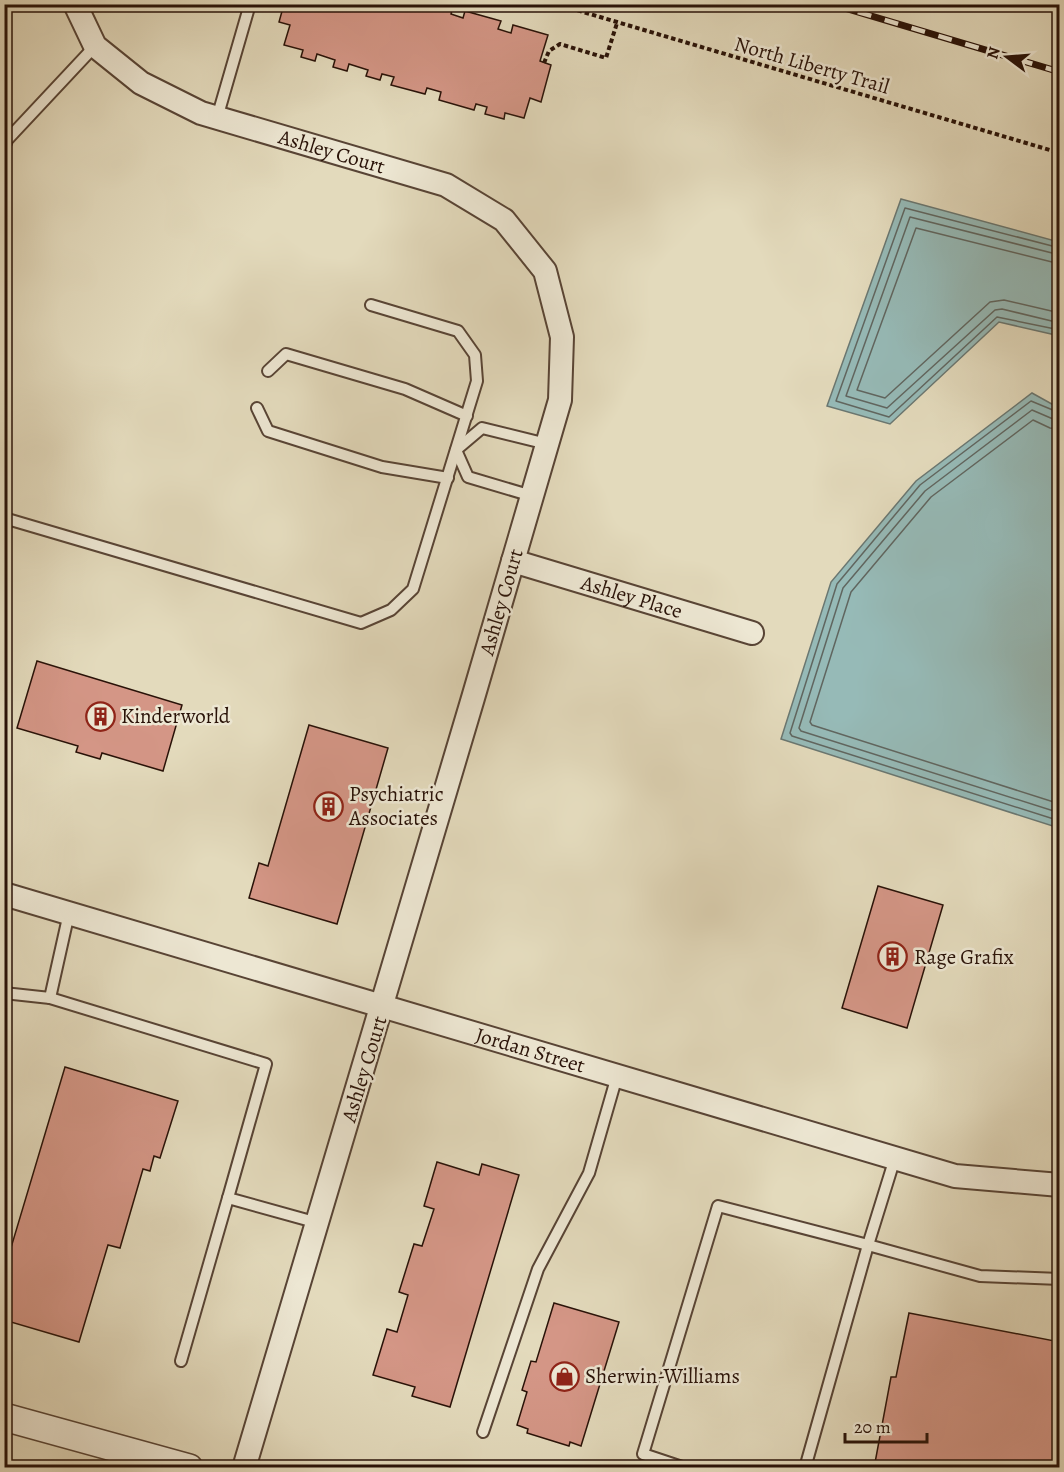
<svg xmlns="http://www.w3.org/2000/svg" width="1064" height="1472" viewBox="0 0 1064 1472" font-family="Alegreya,serif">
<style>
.water{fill:#96bab7;stroke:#6a7771;stroke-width:1.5}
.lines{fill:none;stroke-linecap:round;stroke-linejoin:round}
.shore{stroke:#606660;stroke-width:1.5}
.building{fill:#d49686;stroke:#291208;stroke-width:1.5}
.service-casing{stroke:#584435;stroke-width:14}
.minor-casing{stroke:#584435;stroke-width:26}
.tertiary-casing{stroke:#584435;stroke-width:30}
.path{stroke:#291208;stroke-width:4;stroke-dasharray:4.5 3;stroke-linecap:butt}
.service{stroke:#ede7d3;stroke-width:10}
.minor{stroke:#ede7d3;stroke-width:22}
.tertiary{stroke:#ede7d3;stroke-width:27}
.rail-casing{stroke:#291208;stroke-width:7}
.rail{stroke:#ede7d3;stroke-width:4.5;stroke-dasharray:14;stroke-linecap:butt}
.labels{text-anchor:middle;stroke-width:5;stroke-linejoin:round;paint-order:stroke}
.street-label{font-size:21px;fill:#291208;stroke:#ede7d3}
.poi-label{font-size:21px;fill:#291208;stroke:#ede7d3;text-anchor:start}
</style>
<rect width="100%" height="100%" fill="#e3dabc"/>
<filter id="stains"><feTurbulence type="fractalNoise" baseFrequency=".00333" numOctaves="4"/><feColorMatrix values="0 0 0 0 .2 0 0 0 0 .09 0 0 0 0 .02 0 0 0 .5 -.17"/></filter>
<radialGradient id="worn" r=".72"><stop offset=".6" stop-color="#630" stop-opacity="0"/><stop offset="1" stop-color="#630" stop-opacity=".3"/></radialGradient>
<!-- water -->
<g class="water">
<polygon points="901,199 1059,242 1060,336 999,322 890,424 827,406"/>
<polygon points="1032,393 1059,408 1059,828 781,739 831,582 916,481"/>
</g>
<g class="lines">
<!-- shore -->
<g class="shore">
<polyline points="1060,248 905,208 836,401 889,417 997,317 1060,330"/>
<polyline points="1060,255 910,217 846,396 887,408 995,310 1002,309 1060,323"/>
<polyline points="1060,264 916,228 857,390 885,398 990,302 1004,300 1060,313"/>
<polyline points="1060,413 1031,401 920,485 837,584 790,733 792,736 1060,821"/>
<polyline points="1060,420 1053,419 1032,410 925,491 843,588 799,728 801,731 1060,813"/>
<polyline points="1060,429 1050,428 1033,420 931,497 851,592 810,722 812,725 1060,804"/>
</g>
</g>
<!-- building -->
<g class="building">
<polygon points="284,4 449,4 453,6 451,14 463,18 465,11 501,21 498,29 511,33 513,25 548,35 540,61 551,65 541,102 530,98 524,118 505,113 504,119 485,114 487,107 476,104 474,110 439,100 441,92 427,88 425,94 391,85 394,77 382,74 380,80 366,76 368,70 349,64 347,71 333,67 335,60 317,54 315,61 301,57 303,50 284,45 290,25 279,22"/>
<polygon points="37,661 182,705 163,771 102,753 100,759 76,752 78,746 17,728"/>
<polygon points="309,725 388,748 337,924 249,898 259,863 268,866"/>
<polygon points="878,886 943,905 907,1028 842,1008"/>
<polygon points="65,1067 178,1101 160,1158 154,1156 150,1171 143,1169 120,1248 108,1245 79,1342 4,1320 4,1271"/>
<polygon points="437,1162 479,1175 482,1164 519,1175 450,1407 412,1396 415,1387 373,1375 387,1329 397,1332 408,1295 399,1292 414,1244 422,1246 434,1209 424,1206"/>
<polygon points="554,1303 619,1322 581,1446 570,1442 569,1446 527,1433 528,1429 517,1425 527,1392 522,1390 531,1361 536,1362"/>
<polygon points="909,1313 1060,1342 1060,1468 874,1468 891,1377 896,1377"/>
</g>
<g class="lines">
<defs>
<g id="service">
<polyline points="217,118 250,4"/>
<polyline points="4,148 7,140 95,46"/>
<polyline points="268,371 286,354 405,389 467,416"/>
<polyline points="257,408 268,431 382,467 448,478"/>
<polyline points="532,496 468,477 456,450 482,428 547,444"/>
<polyline points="4,518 361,623 391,610 413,589 477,381 475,355 458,331 371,305"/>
<polyline points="4,993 50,998 266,1064 228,1198 318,1223"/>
<polyline points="50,998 69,913"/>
<polyline points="895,1158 868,1245 980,1276 1060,1279"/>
<polyline points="181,1361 228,1198"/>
<polyline points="483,1432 538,1269 589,1173 617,1076"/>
<polyline points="685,1468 643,1454 718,1206 868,1245 805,1468"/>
</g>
<g id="minor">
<path id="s1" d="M 75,4 L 95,46 L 141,83 L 201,113 L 446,185 L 504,220 L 545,271 L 562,337 L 560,400 L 473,698 L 244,1468"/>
<path id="s2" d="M 513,561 L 752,633"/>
<path id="s3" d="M 4,894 L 955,1176 L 1060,1185"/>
</g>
<polyline id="tertiary" points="4,1417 189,1468"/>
</defs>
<!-- service casing -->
<use href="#service" class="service-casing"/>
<!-- minor casing -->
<use href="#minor" class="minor-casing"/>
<!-- tertiary casing -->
<use href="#tertiary" class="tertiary-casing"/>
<!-- path -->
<g class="path">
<polyline points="556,4 1060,153"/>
<polyline points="544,63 549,51 560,44 606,58 617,23"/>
</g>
<!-- service -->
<use href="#service" class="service"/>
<!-- minor -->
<use href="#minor" class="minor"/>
<!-- tertiary -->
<use href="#tertiary" class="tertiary"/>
<defs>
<polyline id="rail" points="831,4 1060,72"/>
</defs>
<!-- rail casing -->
<use href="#rail" class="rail-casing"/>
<!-- rail -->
<use href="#rail" class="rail"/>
</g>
<!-- icons -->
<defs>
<symbol id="building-ring" viewBox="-11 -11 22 22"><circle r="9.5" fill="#ede7d3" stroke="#8f2418" stroke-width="1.5"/><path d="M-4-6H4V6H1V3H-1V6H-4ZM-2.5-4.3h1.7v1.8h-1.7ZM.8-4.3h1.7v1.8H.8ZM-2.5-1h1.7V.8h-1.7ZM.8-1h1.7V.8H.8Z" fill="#8f2418"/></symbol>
<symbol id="shop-ring" viewBox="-11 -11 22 22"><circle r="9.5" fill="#ede7d3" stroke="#8f2418" stroke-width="1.5"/><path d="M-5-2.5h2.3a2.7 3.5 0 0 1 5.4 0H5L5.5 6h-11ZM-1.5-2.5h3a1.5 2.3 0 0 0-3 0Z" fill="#8f2418"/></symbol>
</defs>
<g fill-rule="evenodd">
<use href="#building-ring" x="84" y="700" width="33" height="33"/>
<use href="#building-ring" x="312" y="790" width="33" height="33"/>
<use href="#building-ring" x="876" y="940" width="33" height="33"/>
<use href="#shop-ring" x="548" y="1360" width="33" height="33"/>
</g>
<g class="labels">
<!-- street labels -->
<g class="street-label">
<text transform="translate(812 65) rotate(16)" y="7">North Liberty Trail</text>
<text dy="7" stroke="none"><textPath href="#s1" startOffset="309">Ashley Court</textPath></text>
<text dy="7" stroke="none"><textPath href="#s2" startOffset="124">Ashley Place</textPath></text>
<text transform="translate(501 602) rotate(-74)" y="7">Ashley Court</text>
<text dy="7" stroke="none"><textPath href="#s3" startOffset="549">Jordan Street</textPath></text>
<text transform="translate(364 1069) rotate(-73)" y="7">Ashley Court</text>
</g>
<!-- poi labels -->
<g class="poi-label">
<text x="121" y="723">Kinderworld</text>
<text x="349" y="801">Psychiatric<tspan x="349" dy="24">Associates</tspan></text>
<text x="914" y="964">Rage Grafix</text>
<text x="585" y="1383">Sherwin-Williams</text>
</g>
</g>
<!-- margin -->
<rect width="1064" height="1472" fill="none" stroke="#e3dabc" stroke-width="24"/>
<rect x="6" y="6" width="1052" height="1460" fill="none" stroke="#291208" stroke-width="3"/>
<rect x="12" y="12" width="1040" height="1448" fill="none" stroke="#291208" stroke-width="1.5"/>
<!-- north arrow -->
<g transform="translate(1007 57) rotate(286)" stroke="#ede7d3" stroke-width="4.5" paint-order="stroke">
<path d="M0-4.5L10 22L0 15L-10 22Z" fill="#291208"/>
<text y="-9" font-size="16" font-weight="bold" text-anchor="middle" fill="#291208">N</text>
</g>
<!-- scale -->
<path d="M845 1433v9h82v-9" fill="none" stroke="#291208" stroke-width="3"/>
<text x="854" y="1433" font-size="18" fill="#291208" stroke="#ede7d3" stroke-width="4.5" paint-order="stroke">20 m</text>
<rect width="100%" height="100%" filter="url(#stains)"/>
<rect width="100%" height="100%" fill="url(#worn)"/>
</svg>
